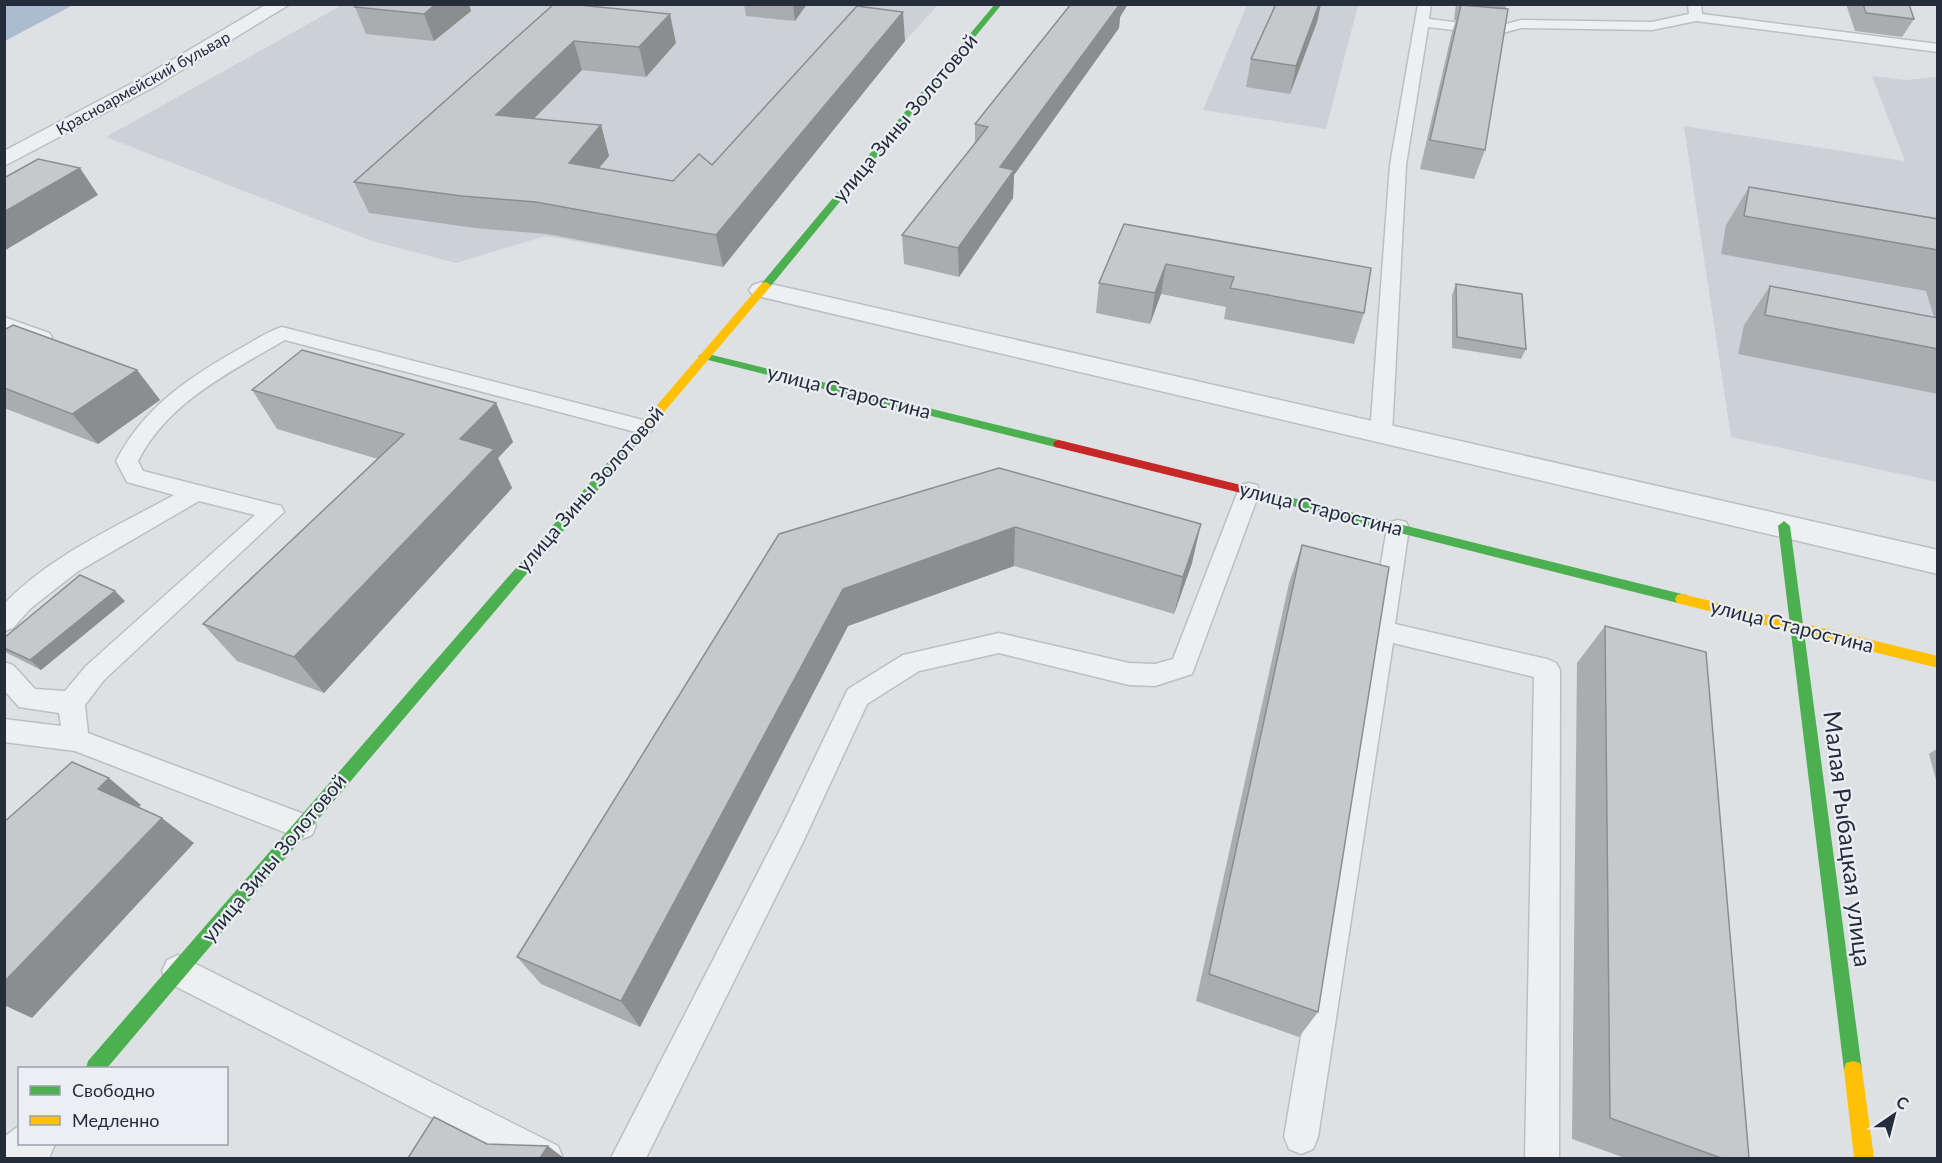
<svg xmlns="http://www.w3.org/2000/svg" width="1942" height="1163" viewBox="0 0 1942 1163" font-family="Lato,sans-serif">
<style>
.built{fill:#ccd0d7}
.water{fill:#abbcd0}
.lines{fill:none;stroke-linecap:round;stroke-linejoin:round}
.lane-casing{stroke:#bcbfc2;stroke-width:3}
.street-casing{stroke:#bcbfc2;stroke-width:3}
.lane{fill:#edeff1;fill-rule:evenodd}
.street{fill:#edeff1;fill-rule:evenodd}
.fast{fill:#4caf50;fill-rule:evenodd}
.slow{fill:#ffc107;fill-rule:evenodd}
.jam{fill:#c62828;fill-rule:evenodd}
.wall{fill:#aaadaf}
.shaded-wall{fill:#8b8d8f}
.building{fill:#c6c9cc;stroke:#8b8d8f;stroke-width:1.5}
.labels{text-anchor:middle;stroke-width:4.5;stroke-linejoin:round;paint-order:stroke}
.far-street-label{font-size:16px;fill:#252d3d;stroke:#ebeff4}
.street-label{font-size:20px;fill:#252d3d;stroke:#ebeff4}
.near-street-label{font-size:24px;fill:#252d3d;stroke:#ebeff4}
</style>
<rect width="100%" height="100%" fill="#dee1e4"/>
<!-- built -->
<g class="built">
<polygon points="342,5 938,5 905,41 723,267 545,236 456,263 372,241 106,137"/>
<polygon points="1247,5 1358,5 1326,129 1203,110"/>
<polygon points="1872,76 1906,80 1937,77 1937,482 1731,437 1684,126 1905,161"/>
</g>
<!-- water -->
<polygon class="water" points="5,4 73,4 73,5 5,41"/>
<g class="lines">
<defs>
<g id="lane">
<polygon points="1418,4 1431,4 1429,19 1495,27 1521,20 1652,22 1689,14 1688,4 1701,4 1702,14 1938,44 1938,52 1696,21 1652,30 1521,28 1495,35 1428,27 1406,165 1392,434 1388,439 1381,441 1374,439 1370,434 1390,165"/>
<polygon points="4,317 49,333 52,337 49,341 35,341 4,330"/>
<path d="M 282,327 L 643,420 L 650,422 L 654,427 L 650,432 L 643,434 L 285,340 C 230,372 168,402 138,461 L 143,471 L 273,504 L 281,506 L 284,512 L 104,680 L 85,705 L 88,733 L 312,817 L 316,826 L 312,835 L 302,839 L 75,751 L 4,742 L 4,719 L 61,726 L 59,713 L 19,707 L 4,690 L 4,662 L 13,665 L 35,689 L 65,691 L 86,666 L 255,515 L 199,501 L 77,572 L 31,608 L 13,628 L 4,631 L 4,604 C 51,555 116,527 174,495 L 127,482 L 116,461 C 145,406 188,378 241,348 C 254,341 268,331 282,327 Z"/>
<polygon points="1249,483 1257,485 1260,491 1192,674 1155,686 1129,685 999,653 919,671 867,704 803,842 646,1158 611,1158 783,824 848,689 903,655 999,633 1129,663 1155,664 1173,659 1238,491 1241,485"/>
<polygon points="1398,520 1406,522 1409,528 1395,624 1547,659 1556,663 1560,670 1559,1158 1525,1158 1534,677 1393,643 1318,1137 1313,1149 1301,1154 1289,1149 1284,1137 1387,528 1390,522"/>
<polygon points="178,955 558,1146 563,1158 511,1158 167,982 162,971 167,960"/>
</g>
<g id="street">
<polygon points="267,4 290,4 154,87 4,166 4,151 140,79"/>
<polygon points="762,282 1938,550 1938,574 753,295 749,290 753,285"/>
<polygon points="20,1125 20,1144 55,1144 49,1158 4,1158 4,1137"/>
</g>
</defs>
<!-- lane casing -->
<use href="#lane" class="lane-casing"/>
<!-- street casing -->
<use href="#street" class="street-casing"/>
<!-- lane -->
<use href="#lane" class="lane"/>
<!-- street -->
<use href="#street" class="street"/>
<!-- fast -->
<g class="fast">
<polygon points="995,4 1002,4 770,287 762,287 762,283"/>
<polygon points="704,353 1059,440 1065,444 1059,448 700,358 698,356"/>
<polygon points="638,431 644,435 642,438 107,1068 86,1068 88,1061 634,432"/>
<polygon points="1249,487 1682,594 1687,595 1689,599 1687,603 1682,604 1245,494 1243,491 1245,488"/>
<polygon points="1784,521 1790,526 1862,1070 1860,1077 1853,1079 1846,1077 1844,1070 1778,526"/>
</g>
<!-- slow -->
<g class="slow">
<polygon points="766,282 771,285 770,287 642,438 634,438 632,435 634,432 762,283"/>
<polygon points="1682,594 1938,656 1938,668 1677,603 1675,599 1677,595"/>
<polygon points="1853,1061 1860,1063 1862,1070 1874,1158 1854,1158 1844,1070 1846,1063"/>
</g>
<!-- jam -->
<polygon class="jam" points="1059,440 1249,487 1255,491 1249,495 1055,447 1053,444 1055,441"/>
</g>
<!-- wall -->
<g class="wall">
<polygon points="554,4 676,43 646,77 582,70 533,119 601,125 609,156 599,168 673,181 712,165 905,41 723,267 547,234 475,228 369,213 354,182"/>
<polygon points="744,4 807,4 795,21 746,16"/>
<polygon points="1071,4 1128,4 1120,17 1119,28 1014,175 1013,198 959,277 904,264 902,235 975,144 975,124"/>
<polygon points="1276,4 1321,4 1317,22 1290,94 1246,87 1251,59"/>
<polygon points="1456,4 1507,4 1505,9 1485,150 1474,179 1420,169 1452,32 1456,20 1454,20"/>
<polygon points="1846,4 1909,4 1914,19 1902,37 1855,31"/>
<polygon points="355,7 471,11 434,41 366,34"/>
<polygon points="1749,187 1938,219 1938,394 1738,354 1744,325 1770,286 1934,317 1926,291 1721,254 1726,225"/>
<polygon points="1124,224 1364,313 1354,344 1224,319 1226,307 1161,294 1150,324 1096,313 1099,283"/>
<polygon points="1456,284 1526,349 1521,359 1452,348 1452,295"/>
<polygon points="4,330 137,370 160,400 98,444 4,408"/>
<polygon points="252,390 496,403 513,442 498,458 512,488 324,693 237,661 203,624 378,459 277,429"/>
<polygon points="999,468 1192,563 1174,614 1014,566 848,626 640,1027 541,984 517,957"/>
<polygon points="1302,545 1318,1012 1299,1037 1196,1001 1289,583"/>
<polygon points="125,601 41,670 9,654 4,651 4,638"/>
<polygon points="1605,626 1749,1158 1625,1158 1572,1139 1577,663"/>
<polygon points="1938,748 1938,787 1929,754"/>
</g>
<!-- shaded-wall -->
<g class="shaded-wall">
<polygon points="436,4 469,4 471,11 434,41 424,14"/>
<polygon points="793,4 807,4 795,21"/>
<polygon points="1115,4 1128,4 1120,17 1119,28 1014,175 1013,198 959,277 958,248 1000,167"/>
<polygon points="1319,4 1321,4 1317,22 1290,94 1296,66"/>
<polygon points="903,12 905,41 723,267 716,235"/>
<polygon points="670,14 676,43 646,77 639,47"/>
<polygon points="574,41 582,70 507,146 496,115"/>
<polygon points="601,125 609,156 578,194 569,163"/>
<polygon points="80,168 98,195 4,251 4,212"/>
<polygon points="1166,264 1161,294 1150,324 1155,293"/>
<polygon points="137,370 160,400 98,444 72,414"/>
<polygon points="496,403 513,442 498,458 512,488 324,693 294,657 460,439"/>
<polygon points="1201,524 1192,563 1174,614 1183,577"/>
<polygon points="1015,527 1014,566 848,626 640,1027 621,1001 843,589"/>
<polygon points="115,591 125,601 41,670 30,660"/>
<polygon points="109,778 141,805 131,815 98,789"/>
<polygon points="162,818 194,843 32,1018 4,1005 4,982"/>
<polygon points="548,1146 564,1158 540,1158"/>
</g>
<!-- building -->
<g class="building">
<polygon points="358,4 436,4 424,14 355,7"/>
<polygon points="554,4 569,4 670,14 639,47 574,41 496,115 601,125 569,163 673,181 699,154 712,165 857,6 903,12 716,235 536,202 462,196 354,182"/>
<polygon points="1071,4 1120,4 1000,167 1014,170 958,248 902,235 988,127 975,124"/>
<polygon points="1276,4 1319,4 1296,66 1251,59"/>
<polygon points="1863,4 1909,4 1914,19 1866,13"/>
<polygon points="1461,5 1508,9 1485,150 1430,140"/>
<polygon points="38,159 80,168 4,212 4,178"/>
<polygon points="1749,187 1938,219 1938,250 1744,216"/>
<polygon points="1124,224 1371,268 1364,313 1230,288 1234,277 1166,264 1155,293 1099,283"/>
<polygon points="1456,284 1522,294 1526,349 1457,337"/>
<polygon points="1770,286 1938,318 1938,349 1765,315"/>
<polygon points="13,325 137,370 72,414 4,388 4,330"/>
<polygon points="302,350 496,403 460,439 494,449 294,657 203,624 404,434 252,390"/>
<polygon points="999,468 1201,524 1183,577 1015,527 843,589 621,1001 517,957 779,534"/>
<polygon points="1302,545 1389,567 1318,1012 1209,974"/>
<polygon points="80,575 115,591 30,660 4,648 4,638"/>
<polygon points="1605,626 1706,652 1749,1158 1721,1158 1610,1118"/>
<polygon points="72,762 109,778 98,789 162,818 4,982 4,822"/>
<polygon points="434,1117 487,1144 548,1146 540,1158 408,1158"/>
</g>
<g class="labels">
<!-- far-street labels -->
<g class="far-street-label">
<text transform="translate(143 83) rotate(-29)" y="6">Красноармейский бульвар</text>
</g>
<!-- street labels -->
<g class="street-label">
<text transform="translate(905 118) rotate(-50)" y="7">улица Зины Золотовой</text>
<text transform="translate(849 392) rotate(14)" y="7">улица Старостина</text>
<text transform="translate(590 489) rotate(-49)" y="7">улица Зины Золотовой</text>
<text transform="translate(1321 509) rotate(14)" y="7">улица Старостина</text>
<text transform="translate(1792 626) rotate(14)" y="7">улица Старостина</text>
<text transform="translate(274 858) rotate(-50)" y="7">улица Зины Золотовой</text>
</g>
<!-- near-street labels -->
<g class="near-street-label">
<text transform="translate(1847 839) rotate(83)" y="8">Малая Рыбацкая улица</text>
</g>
</g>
<!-- border -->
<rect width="1942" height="1163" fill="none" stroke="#252d3d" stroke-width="12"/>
<!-- legend -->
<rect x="18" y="1067" width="210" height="78" fill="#ebeff4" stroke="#9ca1ab" stroke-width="1.5"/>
<rect x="30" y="1086" width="30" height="9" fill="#4caf50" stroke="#9ca1ab" stroke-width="1.5"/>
<text x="72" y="1097" font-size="18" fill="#252d3d">Свободно</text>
<rect x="30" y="1116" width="30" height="9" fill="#ffc107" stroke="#9ca1ab" stroke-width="1.5"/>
<text x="72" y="1127" font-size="18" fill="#252d3d">Медленно</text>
<!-- north arrow -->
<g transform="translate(1894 1115) rotate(35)" stroke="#ebeff4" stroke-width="4.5" paint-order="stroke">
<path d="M0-4.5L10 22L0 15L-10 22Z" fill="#252d3d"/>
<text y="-9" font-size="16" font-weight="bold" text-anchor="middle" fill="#252d3d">С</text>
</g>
</svg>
